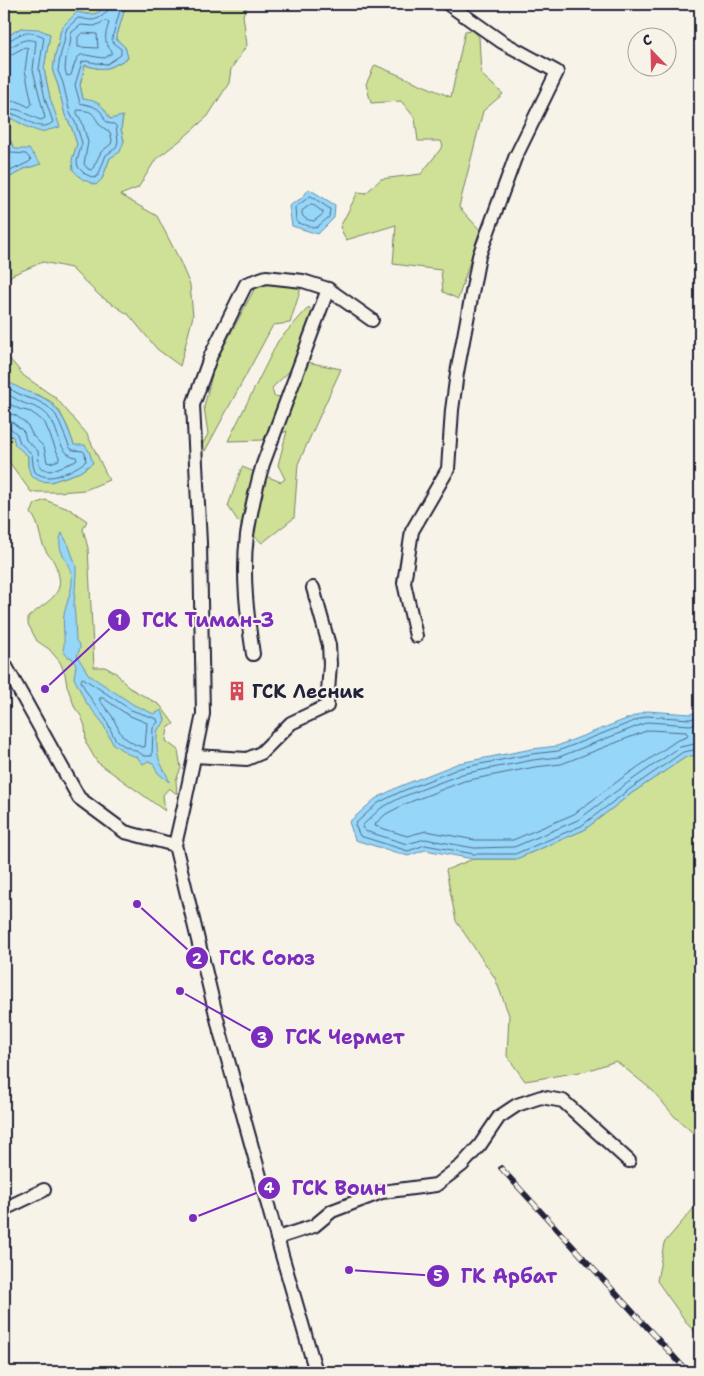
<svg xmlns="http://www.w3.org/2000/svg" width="704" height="1376" viewBox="0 0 704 1376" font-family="'Shantell Sans',sans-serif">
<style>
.green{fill:#cfe196;stroke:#788268}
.water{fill:#96d6f8;stroke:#688eac}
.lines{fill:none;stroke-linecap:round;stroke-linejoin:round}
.shore{stroke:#506a87;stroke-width:1}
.minor-casing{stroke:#22223b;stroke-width:16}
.minor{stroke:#f7f3e8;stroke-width:12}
.rail-casing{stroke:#22223b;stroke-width:5.5}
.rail{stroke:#f7f3e8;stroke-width:4;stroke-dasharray:11;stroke-linecap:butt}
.labels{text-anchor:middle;stroke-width:4;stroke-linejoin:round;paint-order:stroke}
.poi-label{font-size:19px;font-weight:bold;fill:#22223b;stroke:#f7f3e8;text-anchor:start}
.leader{fill:none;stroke:#7b2cbf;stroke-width:2}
.callout-dot{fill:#7b2cbf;stroke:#f7f3e8;stroke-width:2}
.mark-label{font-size:15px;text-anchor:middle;font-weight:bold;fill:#fff}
.callout-label{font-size:20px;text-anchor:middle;font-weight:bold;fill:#7b2cbf;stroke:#f7f3e8;stroke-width:4;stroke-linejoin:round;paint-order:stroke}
</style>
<rect width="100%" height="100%" fill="#f7f3e8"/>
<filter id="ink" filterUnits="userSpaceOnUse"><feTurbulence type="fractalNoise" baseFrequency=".02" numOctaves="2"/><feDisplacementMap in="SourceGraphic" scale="10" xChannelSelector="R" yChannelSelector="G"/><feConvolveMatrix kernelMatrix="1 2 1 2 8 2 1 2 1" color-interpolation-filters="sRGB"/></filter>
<g filter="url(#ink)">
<!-- green -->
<g class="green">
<path d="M 13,4 L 106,4 C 98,17 90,15 77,12 L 63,26 L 60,33 L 59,41 L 55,56 L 53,72 L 58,85 L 65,115 L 71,126 L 77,144 L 72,160 L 102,179 L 110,158 L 124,141 L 121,129 L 123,117 L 110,119 L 83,99 L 80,85 L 85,65 C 106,72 110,68 128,58 L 125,47 L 116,39 L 125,7 L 131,4 L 248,4 L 243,15 L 247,45 L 231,69 L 229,83 L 208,116 L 182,139 L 156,159 L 138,188 L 120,195 L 157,216 L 178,257 L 190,285 L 193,316 L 180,366 L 157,349 L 129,315 L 100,296 L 71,268 L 43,262 L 12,275 L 4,286 L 4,179 L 7,179 L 24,169 L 40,164 L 15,149 L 4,130 L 4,121 L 13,119 L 29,128 L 50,98 L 44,69 L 50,34 L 21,28 L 4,38 L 4,10 Z"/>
<polygon points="473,30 479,37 481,74 503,94 483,111 459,207 480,230 458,299 443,292 441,270 393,264 396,225 346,240 340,227 358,192 366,193 381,179 421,174 443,146 441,141 418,141 415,118 401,101 371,103 366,84 375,65 451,97 465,31"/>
<polygon points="279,282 301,288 290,323 273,325 205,451 202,445 208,434 204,407 215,363 256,286"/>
<polygon points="309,307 314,314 298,363 272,388 274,396 281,397 307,362 341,369 298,464 294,518 262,543 238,521 228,506 242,467 281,482 285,479 278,465 287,431 265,440 228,441 278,341"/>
<polygon points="4,352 24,376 56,398 87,434 109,480 85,490 58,492 31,492 4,455 4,431 14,437 28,456 28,466 51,482 80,472 93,462 74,445 68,428 60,412 50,401 38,395 27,392 4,381"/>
<path d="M 45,500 L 71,510 L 87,521 L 83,529 L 88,548 L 94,667 L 105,667 L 116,673 L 128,687 L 160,705 L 174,724 L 168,728 L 166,741 L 178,750 L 181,768 L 176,780 L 177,794 L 169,788 L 163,795 L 165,811 L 97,762 L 86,743 L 85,726 L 81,716 L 75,708 L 67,686 L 65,674 L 60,662 L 49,649 L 37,641 L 28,624 L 28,617 C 51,598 69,594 54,562 C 51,557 47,554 45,549 C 38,536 41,526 31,513 L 35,504 Z"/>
<polygon points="700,754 700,1139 675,1117 652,1090 616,1061 586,1071 525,1081 507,1056 509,1015 495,978 456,921 446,870 473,859 516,859 584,830 632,793 686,757"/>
<polygon points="700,1201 700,1337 689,1326 657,1281 664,1243"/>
</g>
<!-- water -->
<g class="water">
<path d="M 106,4 L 131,4 L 125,8 L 116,39 L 125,47 L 128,58 C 108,68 108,72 85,65 L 80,85 L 83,99 C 99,101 103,105 110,119 L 123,116 L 121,129 L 124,141 L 120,152 L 110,158 L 102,179 L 96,185 L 82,179 L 73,170 L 72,160 L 77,144 L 71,126 L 65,115 L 58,85 L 53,72 L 55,56 L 59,41 L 60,33 L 63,26 L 77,12 C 90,15 98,17 106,4 Z"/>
<polygon points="21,28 38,29 50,34 44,69 50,98 60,127 41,132 29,128 13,119 4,121 4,38"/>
<polygon points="4,130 15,149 29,149 41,164 24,169 7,179 4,179"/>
<polygon points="309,189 335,205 334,218 318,234 292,226 289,206 302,198"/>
<path d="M 4,381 C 12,383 18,388 26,391 C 29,393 33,393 37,395 C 59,403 67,425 74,445 L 85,445 L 89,451 L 93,463 L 80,472 L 51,482 L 40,481 L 31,476 L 28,466 L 28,456 L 15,445 L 13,437 L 4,431 Z"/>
<path d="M 62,533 L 69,546 L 76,566 L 76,575 L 74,606 L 75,617 L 76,641 L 80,645 L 80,648 L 77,656 L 89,675 L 134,705 L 154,714 L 162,710 L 165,720 L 162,726 L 158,729 C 156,741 156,753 161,764 C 164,771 168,775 169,782 L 158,773 L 153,763 L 148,761 L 143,764 L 137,757 L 128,754 L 113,744 L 102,722 L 85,701 L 81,692 L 74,678 L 76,665 L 72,658 L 67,656 L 63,651 C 66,639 62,627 64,615 C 66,603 73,590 72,577 C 70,561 54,551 62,533 Z"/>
<polygon points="647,711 691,714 700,711 700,754 686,757 632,793 584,830 516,859 473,859 425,850 408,856 355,840 349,822 375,799 398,787 459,763 532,749 557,746"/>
</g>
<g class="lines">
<!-- shore -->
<g class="shore">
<path d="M 110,4 C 109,12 100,20 91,20 C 87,20 82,18 78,18 L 67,28 L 65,34 L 64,42 L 60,57 L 58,71 L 63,83 L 70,113 L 76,124 L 82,143 L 77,161 L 78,167 L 85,174 L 94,178 L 98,176 L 106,155 L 116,148 L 118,141 L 116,126 L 114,124 C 102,124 106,117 100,111 C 94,105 86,105 80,103 L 75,85 L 82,62 L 86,61 L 96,63 L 107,64 L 121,55 L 121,49 L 113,43 L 112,38 L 122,4"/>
<path d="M 106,21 L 109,23 C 105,34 103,42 112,51 L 112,53 L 105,58 C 79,56 80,46 71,75 L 67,76 L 65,70 L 66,58 L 70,44 L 71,35 L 72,32 L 81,25 L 94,26 Z"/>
<polygon points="83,33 97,34 98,48 78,47 78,37"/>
<path d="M 4,42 C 10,41 14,37 19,35 C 26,31 37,33 44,37 L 39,69 L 45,99 L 53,122 C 40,133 28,119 16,115 C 12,114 8,115 4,116"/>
<path d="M 4,48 C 18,47 20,36 36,41 L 33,70 L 45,118 L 41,120 C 25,115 21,106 4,110"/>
<polyline points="4,55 12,54 25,47 28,48 25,70 32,104 29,107 17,101 4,102"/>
<path d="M 78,110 C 94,111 92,113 100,125 C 103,128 107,130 110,132 L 112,140 L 111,144 L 101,152 L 92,170 L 88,169 L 84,164 L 88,142 L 82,122 L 77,113 Z"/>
<polyline points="4,139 12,153 26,154 31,160 29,162 4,174"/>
<polygon points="311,196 330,209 329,217 316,228 298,223 296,221 295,208"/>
<path d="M 312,204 L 323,212 L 323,214 L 314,221 C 308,220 301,219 302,211 Z"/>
<path d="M 4,386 L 25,397 L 36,400 L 47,406 L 56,415 L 70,448 L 73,450 L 83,451 L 85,453 L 86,461 C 79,467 60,477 50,477 C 44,477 39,475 35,472 L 33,465 L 32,454 L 20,443 L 17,434 L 9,427 L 4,426"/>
<path d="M 4,393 C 10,395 15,399 21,402 C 33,407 43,407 51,420 C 60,433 58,454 76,457 L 77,460 L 74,462 L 50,471 L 41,468 L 39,464 L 38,451 L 26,440 L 24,432 L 21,429 L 12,422 L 4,420"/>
<polyline points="4,401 19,409 31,412 38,417 45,423 59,457 59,460 50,463 47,462 44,447 33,436 27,424 15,415 4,413"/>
<path d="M 83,678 L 131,710 L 157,719 L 158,722 L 153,728 L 152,756 L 144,756 C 136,749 124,748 116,740 C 111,734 110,725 105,718 C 96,705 88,697 81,681 Z"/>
<polygon points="100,698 103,698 128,715 147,723 145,747 142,747 134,744 122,736 112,716 100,701"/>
<polyline points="700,717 690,719 647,716 558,751 532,754 460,768 400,792 378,803 356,823 355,825 360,836 408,851 425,845 474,854 515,854 581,826 630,789 683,752 700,749"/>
<polyline points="700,723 690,725 648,722 559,757 533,760 462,774 402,797 381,808 363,825 362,827 365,831 407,844 425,839 474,848 514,847 578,820 626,784 680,747 700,743"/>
<polygon points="649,730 686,732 688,735 687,737 676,741 622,778 574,814 513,840 475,840 426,831 407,836 375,826 376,823 386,814 405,804 464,781 535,767 561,764"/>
</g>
<defs>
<g id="minor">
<polyline points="416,636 404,583 412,531 448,469 452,410 457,373 479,256 515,158 557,72 502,42 448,4"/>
<path d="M 253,654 C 247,615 242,574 247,535 C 251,511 256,487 263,464 L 328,289"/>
<polyline points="4,663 79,798 125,832 175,845"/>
<polyline points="194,756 247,759 261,753 291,723 327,706 330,664 329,645 313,588"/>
<polyline points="4,1209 44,1190"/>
<polyline points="277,1238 314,1226 332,1211 382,1192 436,1185 462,1165 480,1145 499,1117 517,1105 541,1097 563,1101 629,1161"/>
<polyline points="316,1372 277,1238 220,1031 175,845 184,806 203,714 200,543 193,405 211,355 246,284 266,277 303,281 328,289 372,320"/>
</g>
</defs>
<!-- minor casing -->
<use href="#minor" class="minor-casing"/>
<!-- minor -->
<use href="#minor" class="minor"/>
<defs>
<polyline id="rail" points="501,1168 688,1372"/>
</defs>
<!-- rail casing -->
<use href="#rail" class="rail-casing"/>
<!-- rail -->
<use href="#rail" class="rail"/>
</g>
</g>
<!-- icons -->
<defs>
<symbol id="building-bare" viewBox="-9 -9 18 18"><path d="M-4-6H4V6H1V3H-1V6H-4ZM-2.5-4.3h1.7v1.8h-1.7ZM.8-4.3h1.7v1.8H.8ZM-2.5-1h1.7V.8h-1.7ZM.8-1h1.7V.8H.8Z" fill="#d1495b" stroke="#f7f3e8" stroke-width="2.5" paint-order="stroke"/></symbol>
</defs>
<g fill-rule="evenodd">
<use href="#building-bare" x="223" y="677" width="28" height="28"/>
</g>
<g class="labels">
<!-- poi labels -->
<g class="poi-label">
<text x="252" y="698">ГСК Лесник</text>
</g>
</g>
<!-- callouts -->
<path class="leader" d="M45 689L119 620M137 904L197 958M180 991L262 1037M193 1218L269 1188M349 1270L438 1276"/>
<g class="callout-dot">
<circle cx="45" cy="689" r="5"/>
<circle cx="137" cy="904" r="5"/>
<circle cx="180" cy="991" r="5"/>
<circle cx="193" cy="1218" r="5"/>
<circle cx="349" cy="1270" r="5"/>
<circle cx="119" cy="620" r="12"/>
<circle cx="197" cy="958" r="12"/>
<circle cx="262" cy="1037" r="12"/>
<circle cx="269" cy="1188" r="12"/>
<circle cx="438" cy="1276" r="12"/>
</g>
<g class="mark-label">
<text x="119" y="625">1</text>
<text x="197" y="964">2</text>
<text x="262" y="1043">3</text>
<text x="269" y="1193">4</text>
<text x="438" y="1281">5</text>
</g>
<g class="callout-label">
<text x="208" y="627">ГСК Тиман-3</text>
<text x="267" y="965">ГСК Союз</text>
<text x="345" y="1044">ГСК Чермет</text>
<text x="339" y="1195">ГСК Воин</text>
<text x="509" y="1283">ГК Арбат</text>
</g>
<!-- margin -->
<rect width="704" height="1376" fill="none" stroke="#f7f3e8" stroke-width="20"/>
<rect x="10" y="10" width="684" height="1356" fill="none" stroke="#22223b" stroke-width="2" filter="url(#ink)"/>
<!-- north arrow -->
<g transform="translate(652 52) rotate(337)"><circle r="24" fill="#f7f3e8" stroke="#a29fa3"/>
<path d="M0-4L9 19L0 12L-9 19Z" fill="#d1495b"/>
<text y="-8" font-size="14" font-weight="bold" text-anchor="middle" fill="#22223b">С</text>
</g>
</svg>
